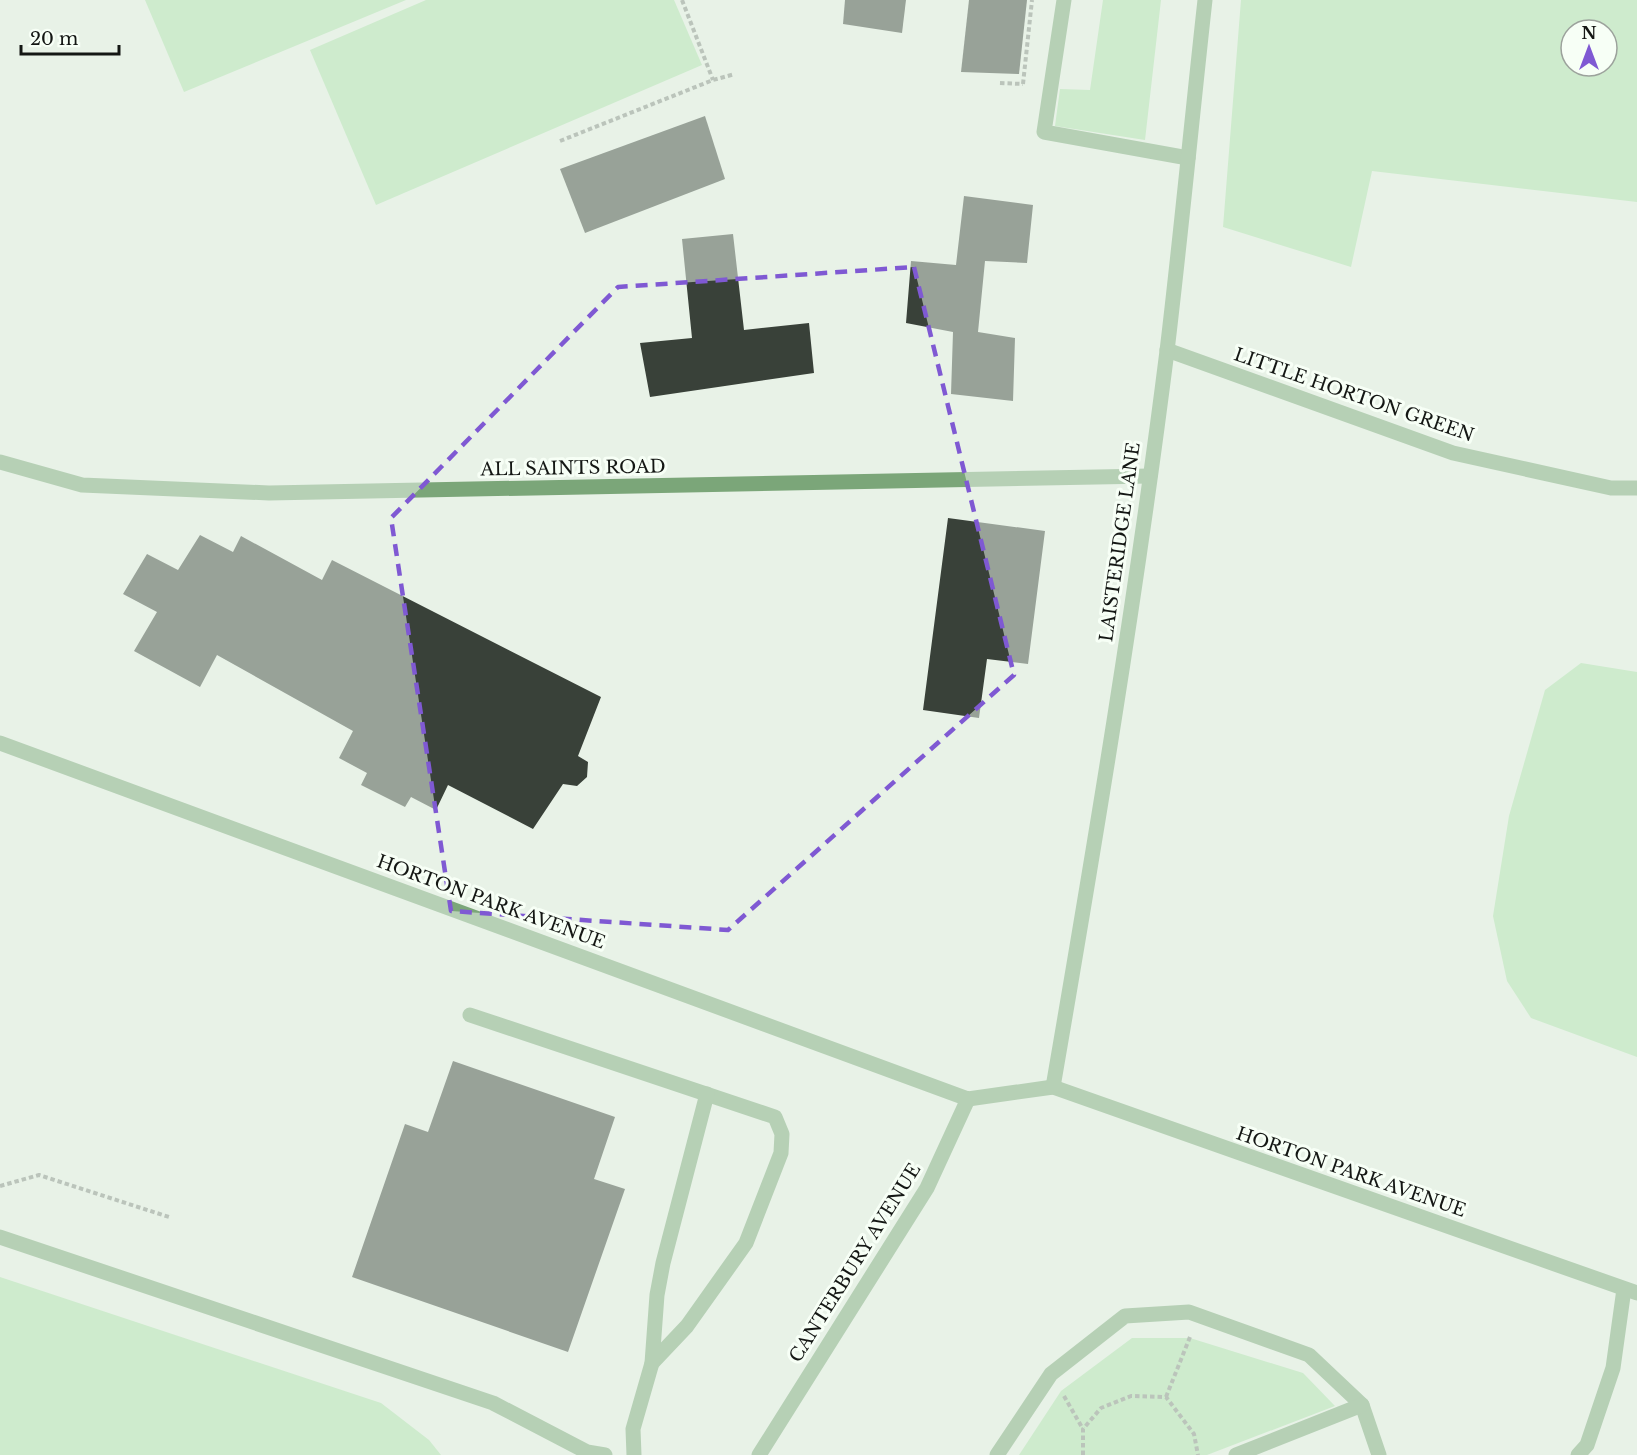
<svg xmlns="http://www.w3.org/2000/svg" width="1637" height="1455" viewBox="0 0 1637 1455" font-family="'Libre Baskerville',serif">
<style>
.green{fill:#afe2ad;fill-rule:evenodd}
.building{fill:#394139}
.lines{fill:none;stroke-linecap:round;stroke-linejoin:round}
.path{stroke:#868d86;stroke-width:4;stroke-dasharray:4.5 3;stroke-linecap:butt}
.minor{stroke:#7ba679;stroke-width:15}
.marked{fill:none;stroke:#7f59d3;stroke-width:4.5;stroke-dasharray:12 8;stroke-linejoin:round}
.labels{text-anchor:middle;stroke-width:6;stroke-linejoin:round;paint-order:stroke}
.street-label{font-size:18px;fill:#141714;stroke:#f7fff6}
</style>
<rect width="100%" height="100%" fill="#e8f2e7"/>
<!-- green -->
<g class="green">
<polygon points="145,0 406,0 184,92"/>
<polygon points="426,0 674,0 702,65 376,205 310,50"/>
<polygon points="1103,0 1161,0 1145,140 1055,126 1060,89 1090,90"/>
<path d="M 1241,0 L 1637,0 L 1637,202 L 1372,171 L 1351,267 L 1223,227 ZM 1571,30 L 1607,30 L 1607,66 L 1571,66 Z"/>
<polygon points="1581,663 1637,672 1637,1057 1531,1018 1507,981 1493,916 1509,816 1545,690"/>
<polygon points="0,1277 381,1403 429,1440 441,1455 0,1455"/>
<polygon points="1132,1338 1190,1338 1303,1373 1335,1406 1207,1455 1019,1455 1061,1391"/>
</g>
<!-- building -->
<g class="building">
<polygon points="845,0 906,0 902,33 843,24"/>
<polygon points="969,0 1027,0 1019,74 961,72"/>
<polygon points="705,116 725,179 585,233 560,169"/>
<polygon points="964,196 1033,205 1027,263 985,261 978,332 1015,338 1013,401 951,394 953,332 906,323 911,261 956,265"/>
<polygon points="733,234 744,330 809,323 814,373 650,397 640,343 692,338 682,239"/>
<polygon points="948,518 1045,531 1028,664 987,659 979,718 923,710"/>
<polygon points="200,535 233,552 241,536 322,580 332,560 601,697 578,756 588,762 587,777 577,786 563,784 533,829 448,785 436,810 411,797 405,807 361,785 367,773 339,758 353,731 217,655 200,687 134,651 157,612 123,594 147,554 178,570"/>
<polygon points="453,1061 615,1117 594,1179 625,1189 568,1352 352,1277 405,1124 428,1132"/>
</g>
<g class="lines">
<!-- path -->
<g class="path">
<polyline points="682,0 713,80"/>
<polyline points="1000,83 1023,84"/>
<polyline points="1023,84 1032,0"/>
<polyline points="560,141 713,80 735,74"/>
<polyline points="0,1186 39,1175 169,1217"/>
<polyline points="1064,1396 1083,1429"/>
<polyline points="1166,1397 1190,1337"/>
<polyline points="1083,1455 1083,1429 1101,1408 1131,1396 1166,1397 1194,1434 1198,1455"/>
</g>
<!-- minor -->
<g class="minor">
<polyline points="1064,0 1044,132 1188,158"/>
<polyline points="1167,350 1453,453 1611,488 1637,488"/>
<polyline points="0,462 82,485 269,493 1150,476"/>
<polyline points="0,743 968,1099 1053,1087 1637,1293"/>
<polyline points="470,1015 775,1117 782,1134 781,1153 746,1243 687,1326 652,1363"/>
<path d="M 1053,1087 C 1095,843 1136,598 1167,351 C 1181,234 1192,117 1205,0"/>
<polyline points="0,1237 493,1403 587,1452 605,1455"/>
<polyline points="634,1455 633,1429 652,1363 657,1295 663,1263 707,1094"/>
<polyline points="759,1455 927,1188 968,1099"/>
<polyline points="997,1455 1051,1374 1125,1316 1189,1312 1309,1355 1362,1405 1379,1455"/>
<polyline points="1236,1455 1362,1405"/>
<polyline points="1578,1455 1587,1445 1613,1368 1624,1289"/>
</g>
</g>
<!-- marked area -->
<path d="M0 0H1637V1455H0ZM 914,267 L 1014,675 L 728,930 L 451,911 L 391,518 L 618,287 Z" fill="#e8f2e7" fill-opacity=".55" fill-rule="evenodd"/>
<path class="marked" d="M 914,267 L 1014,675 L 728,930 L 451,911 L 391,518 L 618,287 Z"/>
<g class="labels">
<!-- street labels -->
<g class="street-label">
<text transform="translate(1354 395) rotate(19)" y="6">LITTLE HORTON GREEN</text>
<text transform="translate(573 468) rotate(-1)" y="6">ALL SAINTS ROAD</text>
<text transform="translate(1120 542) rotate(-82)" y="6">LAISTERIDGE LANE</text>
<text transform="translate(491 902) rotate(20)" y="6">HORTON PARK AVENUE</text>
<text transform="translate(1351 1172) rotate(19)" y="6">HORTON PARK AVENUE</text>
<text transform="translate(855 1263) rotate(-58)" y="6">CANTERBURY AVENUE</text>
</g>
</g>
<!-- north arrow -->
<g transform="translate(1589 48)"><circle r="28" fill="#f7fff6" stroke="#9ca29c" stroke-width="1.5"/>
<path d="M0-4.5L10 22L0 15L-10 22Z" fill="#7f59d3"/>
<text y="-9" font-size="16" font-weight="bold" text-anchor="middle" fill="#141714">N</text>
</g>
<!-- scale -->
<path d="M21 45v9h98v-9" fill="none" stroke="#141714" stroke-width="3"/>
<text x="30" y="45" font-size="18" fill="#141714" stroke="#f7fff6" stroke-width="4.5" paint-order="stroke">20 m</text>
</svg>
